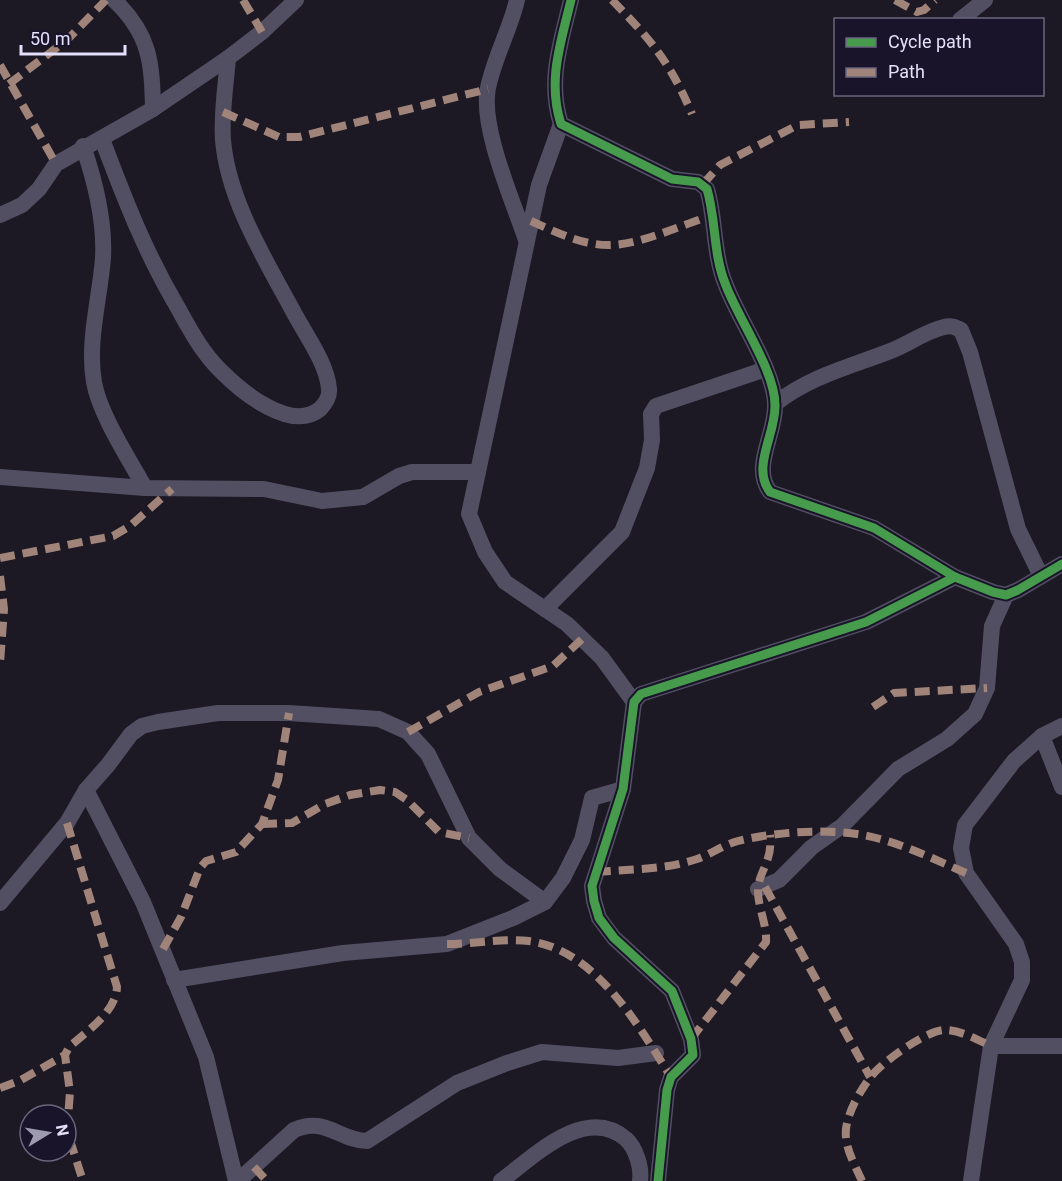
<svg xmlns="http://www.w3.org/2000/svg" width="1062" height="1181" viewBox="0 0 1062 1181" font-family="Roboto,sans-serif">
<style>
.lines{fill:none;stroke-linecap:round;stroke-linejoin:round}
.minor{stroke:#524f63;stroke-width:16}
.quiet{stroke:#a18479;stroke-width:8;stroke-dasharray:15 8;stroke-linecap:butt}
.cycleway-casing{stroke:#191429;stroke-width:13}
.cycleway{stroke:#469c4c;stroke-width:9}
</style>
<rect width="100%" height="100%" fill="#1c1924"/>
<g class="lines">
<!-- minor -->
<g class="minor">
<path d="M 114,0 C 150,34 152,62 153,109"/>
<path d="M 517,0 C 510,30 494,58 488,88 C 480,127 513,201 526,240"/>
<path d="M 571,0 C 561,42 547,81 561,124 L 672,179 L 698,182 L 707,189 C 716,219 713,253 725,283 C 737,317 775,370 775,405 C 776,434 751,467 770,492 L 874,528 L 955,577 L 993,592 L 1006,595 L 1018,590 L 1062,564"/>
<polyline points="960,20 985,0"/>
<polyline points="561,124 539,185 469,514 485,552 505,582 567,624 602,658 634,702"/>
<path d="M 102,139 C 125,200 145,252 178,308 C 190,330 203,354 222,372 C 241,391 291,433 320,409 C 325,404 330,396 329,389 C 327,363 305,334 293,311 C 265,259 228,200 223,140 C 221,113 226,85 228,58"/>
<path d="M 83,146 C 95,181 105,221 103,258 C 100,298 87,341 94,382 C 99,413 129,459 145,488"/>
<polyline points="0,215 22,205 39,189 56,164 153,109 228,58 262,32 296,0"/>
<path d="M 776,403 C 813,375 850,367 893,350 C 910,343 926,331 944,327 C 951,325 955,327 961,330 L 970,352 L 1018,529 L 1041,576"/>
<polyline points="0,477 145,488 264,489 322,501 363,497 399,476 412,472 478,472"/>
<polyline points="545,609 622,532 647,468 652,440 651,414 656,406 766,369"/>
<polyline points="1042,736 1062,787"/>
<polyline points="86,790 143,902 206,1057 236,1181"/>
<polyline points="758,889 779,880 812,847 842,826 898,769 947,739 975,714 987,688 992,626 1006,595"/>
<polyline points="0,903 67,823 86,790 108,765 131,734 142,726 158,722 218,713 289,713 379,719 408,732 428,754 469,838 500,869 545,902"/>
<polyline points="174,980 343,953 447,944 513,918 545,902 563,878 582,840 592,798 623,789"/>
<polyline points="991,1046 1062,1046"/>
<path d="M 238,1181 L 294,1130 C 325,1116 338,1140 367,1141 L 457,1083 L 507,1063 L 542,1052 L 618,1058 L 656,1053"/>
<path d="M 501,1181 C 533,1157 585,1104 626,1139 C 636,1148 642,1168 640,1181"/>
<polyline points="658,1181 667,1090 671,1077 693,1055 691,1039 672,991 614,938 599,918 594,901 592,886 623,789 634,702 641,694 866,622 955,577"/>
<polyline points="971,1181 991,1046 1022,980 1022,962 1016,944 966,873 961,848 965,825 1014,761 1042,736 1062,726"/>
</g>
<!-- quiet -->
<g class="quiet">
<polyline points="243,0 262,32"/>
<path d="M 612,0 C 651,40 670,62 692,114"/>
<polyline points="895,0 917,12 924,10 935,0"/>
<polyline points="0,65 56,164"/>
<polyline points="9,84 68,39 106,0"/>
<polyline points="223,112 279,137 299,137 488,89"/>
<polyline points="703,184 720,165 798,125 849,122"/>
<path d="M 531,221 C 556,232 583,246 611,245 C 642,244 681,225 711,216"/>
<polyline points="0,558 113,536 130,526 172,489"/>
<polyline points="0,576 4,609 0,663"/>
<polyline points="873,707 894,693 987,688"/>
<polyline points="408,732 479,692 553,666 582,639"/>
<path d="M 67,823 L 117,987 C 116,1012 86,1032 69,1047 L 65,1055 L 70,1092 L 67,1131 L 83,1181"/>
<polyline points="262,824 292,823 325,804 350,795 380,790 395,792 407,800 439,832 469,838"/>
<path d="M 596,872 C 629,869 665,870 697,859 C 711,854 723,845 738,841 C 778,831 841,827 880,839 C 910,847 938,861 966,873"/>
<polyline points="765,887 870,1077"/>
<path d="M 447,944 C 474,944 502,938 529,941 C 596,950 638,1025 671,1077"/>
<polyline points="163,949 181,917 200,868 206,861 236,852 262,824 278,780 289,713"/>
<path d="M 691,1039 L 766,942 C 767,924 758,908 758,891 C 758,871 773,863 770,835"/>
<polyline points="0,1088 21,1080 65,1055"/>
<polyline points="254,1167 267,1181"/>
<path d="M 862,1181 C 855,1165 844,1147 846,1129 C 848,1112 859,1093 869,1079 C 879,1064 925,1031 944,1030 C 960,1030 976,1039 991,1046"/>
</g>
<defs>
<g id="cycleway">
<path d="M 571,0 C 561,42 547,81 561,124 L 672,179 L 698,182 L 707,189 C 716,219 713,253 725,283 C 737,317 775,370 775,405 C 776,434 751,467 770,492 L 874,528 L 955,577 L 993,592 L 1006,595 L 1018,590 L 1062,564"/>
<polyline points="658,1181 667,1090 671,1077 693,1055 691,1039 672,991 614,938 599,918 594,901 592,886 623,789 634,702 641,694 866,622 955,577"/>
</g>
</defs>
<!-- cycleway casing -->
<use href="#cycleway" class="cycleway-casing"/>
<!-- cycleway -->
<use href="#cycleway" class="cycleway"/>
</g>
<!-- legend -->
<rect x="834" y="18" width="210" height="78" fill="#191429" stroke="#6a667d" stroke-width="1.5"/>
<rect x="846" y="38" width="30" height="9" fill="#469c4c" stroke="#6a667d" stroke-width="1.5"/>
<text x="888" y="48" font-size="18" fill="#e4e0fb">Cycle path</text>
<rect x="846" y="68" width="30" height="9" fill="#a18479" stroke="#6a667d" stroke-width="1.5"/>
<text x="888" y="78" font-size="18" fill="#e4e0fb">Path</text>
<!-- north arrow -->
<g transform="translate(48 1133) rotate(79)"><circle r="28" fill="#191429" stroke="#6a667d" stroke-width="1.5"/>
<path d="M0-4.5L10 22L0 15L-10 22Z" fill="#9e9ab0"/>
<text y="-9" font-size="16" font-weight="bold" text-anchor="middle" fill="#e4e0fb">N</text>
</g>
<!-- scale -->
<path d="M21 45v9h104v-9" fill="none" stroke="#e4e0fb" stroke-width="3"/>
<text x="30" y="45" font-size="18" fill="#e4e0fb" stroke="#191429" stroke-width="4.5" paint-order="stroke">50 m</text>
</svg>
